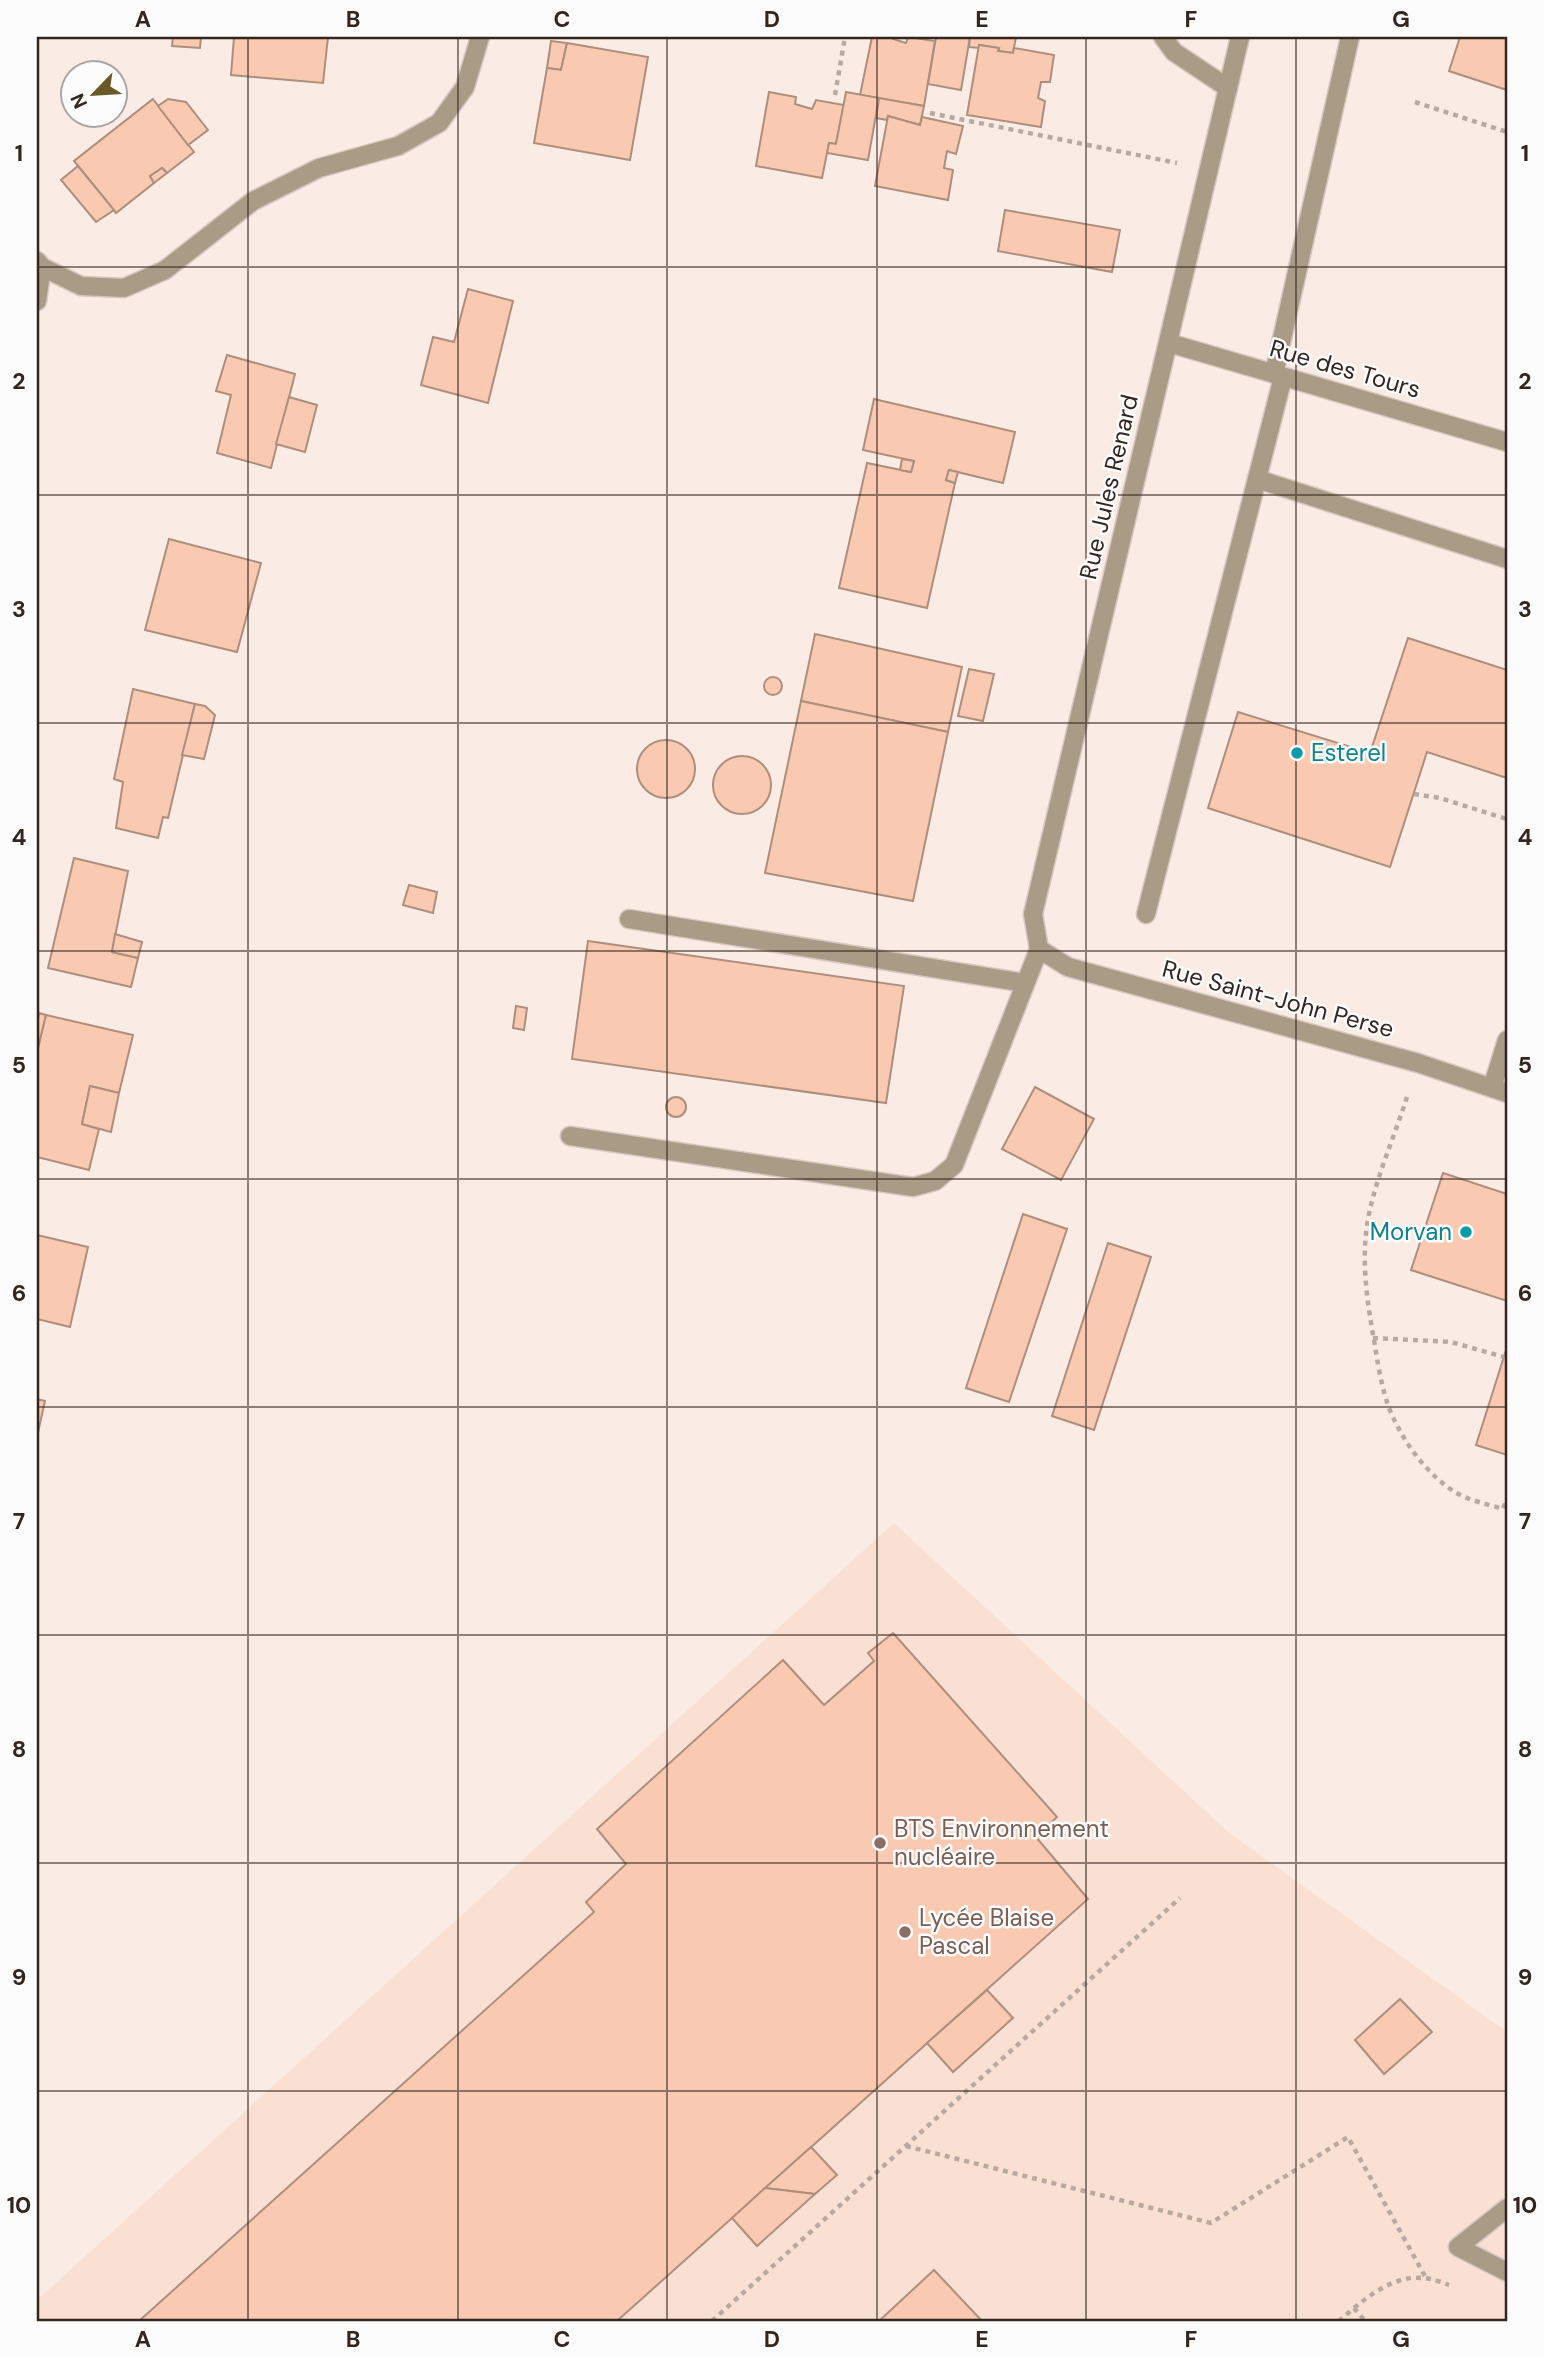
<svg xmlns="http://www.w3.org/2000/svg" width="1544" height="2358" viewBox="0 0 1544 2358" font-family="'DM Sans',sans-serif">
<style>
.built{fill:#f9e0d2}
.building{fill:#f9cab1;stroke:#ae8e7d;stroke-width:2}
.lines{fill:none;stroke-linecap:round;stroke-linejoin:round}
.lane-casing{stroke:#d6c8c1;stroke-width:21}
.street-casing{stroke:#d6c8c1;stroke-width:21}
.path{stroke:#b8aaa2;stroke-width:4.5;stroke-dasharray:5 5;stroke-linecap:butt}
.lane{stroke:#a99b85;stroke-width:18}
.street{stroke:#a99b85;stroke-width:18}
.grid{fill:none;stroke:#33261f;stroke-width:2;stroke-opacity:0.55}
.culture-dot{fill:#0f9aa8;stroke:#fcfcfc;stroke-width:2.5}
.education-dot{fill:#8d6e63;stroke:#fcfcfc;stroke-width:2.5}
.labels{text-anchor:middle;stroke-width:5;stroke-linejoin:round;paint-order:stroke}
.street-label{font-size:24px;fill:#33261f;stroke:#fcfcfc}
.culture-label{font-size:24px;fill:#0d838f;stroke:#fcfcfc;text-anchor:start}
.education-label{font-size:24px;fill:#785e54;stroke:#fcfcfc;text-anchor:start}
.neatline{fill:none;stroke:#33261f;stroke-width:2.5}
.grid-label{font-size:23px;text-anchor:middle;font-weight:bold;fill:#33261f}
</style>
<rect width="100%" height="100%" fill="#faece4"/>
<!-- built -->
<polygon class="built" points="894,1523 1228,1832 1507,2032 1507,2321 37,2321 37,2300"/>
<!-- building -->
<g class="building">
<polygon points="173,37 201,37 200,48 172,46"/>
<polygon points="234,37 328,37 323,83 231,75"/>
<polygon points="872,37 894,37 893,39 906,43 908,37 935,41 924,106 860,95"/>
<polygon points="936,37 970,37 961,90 928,84"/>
<polygon points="970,37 1016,37 1013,53 998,51 999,48 979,45 979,48 969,47"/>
<polygon points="1460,37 1507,37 1507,90 1449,71"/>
<polygon points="551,41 567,43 561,70 547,68"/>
<polygon points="567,43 648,57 630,160 534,143 547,68 561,70"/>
<polygon points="979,45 999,48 998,51 1013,53 1014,48 1054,55 1050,82 1041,82 1038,98 1045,101 1041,127 967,115"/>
<polygon points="769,92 796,97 795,104 812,109 816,100 844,105 836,144 829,143 822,178 756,166"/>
<polygon points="846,92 879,98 868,160 827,153 829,143 836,144"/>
<polygon points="879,98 924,106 920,125 888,116 887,120 876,118"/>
<polygon points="153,99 194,152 167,173 162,168 150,176 154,183 116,213 74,161"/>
<polygon points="168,99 186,102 208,130 188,145 158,106"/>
<polygon points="888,116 920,125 922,117 963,126 956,154 947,151 944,168 953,170 948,200 875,186"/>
<polygon points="78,166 114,210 96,222 61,180"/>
<polygon points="162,168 167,173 154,183 150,176"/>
<polygon points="1005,210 1120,230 1112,272 998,251"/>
<polygon points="468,289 513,301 488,403 421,385 433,337 454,342"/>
<polygon points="227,355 295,374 271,468 217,453 231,395 216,391"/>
<polygon points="289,397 317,405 305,452 276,444"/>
<polygon points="874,399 1015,432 1003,483 949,470 946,480 955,483 927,608 839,588 867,463 911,472 914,461 863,450"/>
<polygon points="902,459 914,461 911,472 900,470"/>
<polygon points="949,470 958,472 955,483 946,480"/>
<polygon points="169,539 261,563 237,652 145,630"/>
<polygon points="815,634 962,667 948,732 801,701"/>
<polygon points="1408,638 1507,670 1507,778 1427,752 1390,867 1208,808 1238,712 1370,753"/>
<polygon points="969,669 994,674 983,721 958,716"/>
<circle cx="773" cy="686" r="9"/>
<polygon points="133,689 195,704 168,818 163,817 158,838 116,828 123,782 114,779"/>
<polygon points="801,701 948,732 913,901 765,873"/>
<polygon points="195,704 205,706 215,715 204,759 182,755"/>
<circle cx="666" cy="769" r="29"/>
<circle cx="742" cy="785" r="29"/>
<polygon points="74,858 128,871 112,952 138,958 131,987 48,968"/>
<polygon points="409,885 437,892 433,913 403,905"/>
<polygon points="115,934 142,942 138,958 112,952"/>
<polygon points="588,941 904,986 886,1103 572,1059"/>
<polygon points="516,1006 527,1008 524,1030 513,1028"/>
<polygon points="39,1013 46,1015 37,1053 37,1025"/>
<polygon points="46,1015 133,1035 119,1093 90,1086 82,1124 99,1129 89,1170 37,1157 37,1053"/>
<polygon points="90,1086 119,1093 111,1132 82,1124"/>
<polygon points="1035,1087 1094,1119 1061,1180 1002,1149"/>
<circle cx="676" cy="1107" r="10"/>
<polygon points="1443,1173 1507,1194 1507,1301 1411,1270"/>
<polygon points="1023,1214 1067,1229 1009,1402 966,1388"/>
<polygon points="37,1235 88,1247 70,1327 37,1319"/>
<polygon points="1108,1243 1151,1257 1094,1430 1052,1416"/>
<polygon points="1507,1347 1507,1455 1476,1445"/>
<polygon points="37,1399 45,1401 37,1437"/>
<polygon points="893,1633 1057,1817 1036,1837 1088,1899 617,2321 139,2321 594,1912 586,1902 626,1864 597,1829 783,1660 824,1705 874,1661 868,1653"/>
<polygon points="987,1990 1013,2018 953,2072 927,2043"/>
<polygon points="1400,1999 1432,2032 1384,2074 1355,2040"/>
<polygon points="811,2147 837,2175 815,2194 765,2188"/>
<polygon points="765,2188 815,2194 757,2246 732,2218"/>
<polygon points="934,2270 982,2321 879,2321"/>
</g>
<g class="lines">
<defs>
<g id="lane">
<polyline points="1163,37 1174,52 1228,88"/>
<polyline points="1274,374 1350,37"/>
<polyline points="1257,479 1507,559"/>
<polyline points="1146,914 1283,377"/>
<polyline points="629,919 1025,983"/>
<polyline points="1492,1088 1507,1040"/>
<polyline points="570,1136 913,1187 935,1181 954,1165 1039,949"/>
<polyline points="1507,2208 1458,2247 1507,2272"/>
</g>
<g id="street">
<polyline points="1240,37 1033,914 1039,949 1068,967 1418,1063 1507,1093"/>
<polyline points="37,261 42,267 81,286 124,288 165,270 253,201 319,168 398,146 439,123 465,87 480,37"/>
<polyline points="37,301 42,267"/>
<polyline points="1169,343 1507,442"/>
</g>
</defs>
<!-- lane casing -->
<use href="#lane" class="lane-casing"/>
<!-- street casing -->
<use href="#street" class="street-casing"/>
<!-- path -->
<g class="path">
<polyline points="835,95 845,37"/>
<polyline points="1415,102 1507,132"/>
<polyline points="930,113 1177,163"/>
<polyline points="1414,794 1440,798 1507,819"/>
<path d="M 1407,1097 C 1395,1135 1377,1175 1369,1214 C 1360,1258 1367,1301 1375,1346 C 1378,1366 1382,1388 1389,1408 C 1402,1440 1424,1471 1453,1491 C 1467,1500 1487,1504 1503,1509 L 1507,1498"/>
<polyline points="1373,1338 1451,1342 1504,1357"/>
<polyline points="906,2146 1211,2223 1348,2137 1426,2278"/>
<polyline points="1354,2308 1365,2321"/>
<polyline points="712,2321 1180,1898"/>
<path d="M 1339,2321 C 1361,2302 1390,2275 1422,2278 C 1431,2278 1441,2282 1449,2285"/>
</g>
<!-- lane -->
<use href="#lane" class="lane"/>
<!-- street -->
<use href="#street" class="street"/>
</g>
<!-- grid -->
<path class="grid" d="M 248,37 L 248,2321M 458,37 L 458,2321M 667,37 L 667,2321M 877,37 L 877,2321M 1086,37 L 1086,2321M 1296,37 L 1296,2321M 37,267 L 1507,267M 37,495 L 1507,495M 37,723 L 1507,723M 37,951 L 1507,951M 37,1179 L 1507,1179M 37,1407 L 1507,1407M 37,1635 L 1507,1635M 37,1863 L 1507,1863M 37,2091 L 1507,2091"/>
<!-- markers -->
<g class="culture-dot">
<circle cx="1297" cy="753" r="7"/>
<circle cx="1466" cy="1232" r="7"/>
</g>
<g class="education-dot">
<circle cx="880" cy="1843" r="7"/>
<circle cx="905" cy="1932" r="7"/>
</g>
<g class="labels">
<!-- street labels -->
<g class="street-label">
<text transform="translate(1345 369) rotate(16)" y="8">Rue des Tours</text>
<text transform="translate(1109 487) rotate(-77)" y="8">Rue Jules Renard</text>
<text transform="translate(1278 999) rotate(15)" y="8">Rue Saint-John Perse</text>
</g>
<!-- culture labels -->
<g class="culture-label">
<text x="1311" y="761">Esterel</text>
<text x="1452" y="1240" text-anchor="end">Morvan</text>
</g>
<!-- education labels -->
<g class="education-label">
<text x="894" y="1837">BTS Environnement<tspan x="894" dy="28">nucléaire</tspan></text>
<text x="919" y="1926">Lycée Blaise<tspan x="919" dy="28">Pascal</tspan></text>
</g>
</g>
<!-- border -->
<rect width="1544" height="2358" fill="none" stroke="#fcfcfc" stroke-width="77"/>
<!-- north arrow -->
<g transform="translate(94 94) rotate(245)"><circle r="33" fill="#fcfcfc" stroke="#aca6a4" stroke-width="2"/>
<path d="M0-5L12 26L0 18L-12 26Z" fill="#6a5926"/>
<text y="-10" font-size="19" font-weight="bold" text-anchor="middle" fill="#33261f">N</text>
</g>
<rect x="38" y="38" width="1468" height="2282" class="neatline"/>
<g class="grid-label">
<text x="143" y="27">A</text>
<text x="353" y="27">B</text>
<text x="562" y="27">C</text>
<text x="772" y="27">D</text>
<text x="982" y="27">E</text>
<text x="1191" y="27">F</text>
<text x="1401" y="27">G</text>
<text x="19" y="161">1</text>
<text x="1525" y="161">1</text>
<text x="19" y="389">2</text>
<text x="1525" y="389">2</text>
<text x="19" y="617">3</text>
<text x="1525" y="617">3</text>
<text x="19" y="845">4</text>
<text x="1525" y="845">4</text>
<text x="19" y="1073">5</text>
<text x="1525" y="1073">5</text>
<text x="19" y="1301">6</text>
<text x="1525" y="1301">6</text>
<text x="19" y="1529">7</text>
<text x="1525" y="1529">7</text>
<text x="19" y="1757">8</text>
<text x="1525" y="1757">8</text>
<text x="19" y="1985">9</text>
<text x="1525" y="1985">9</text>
<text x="19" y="2213">10</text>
<text x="1525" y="2213">10</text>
<text x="143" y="2347">A</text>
<text x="353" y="2347">B</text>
<text x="562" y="2347">C</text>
<text x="772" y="2347">D</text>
<text x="982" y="2347">E</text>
<text x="1191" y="2347">F</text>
<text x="1401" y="2347">G</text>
</g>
</svg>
